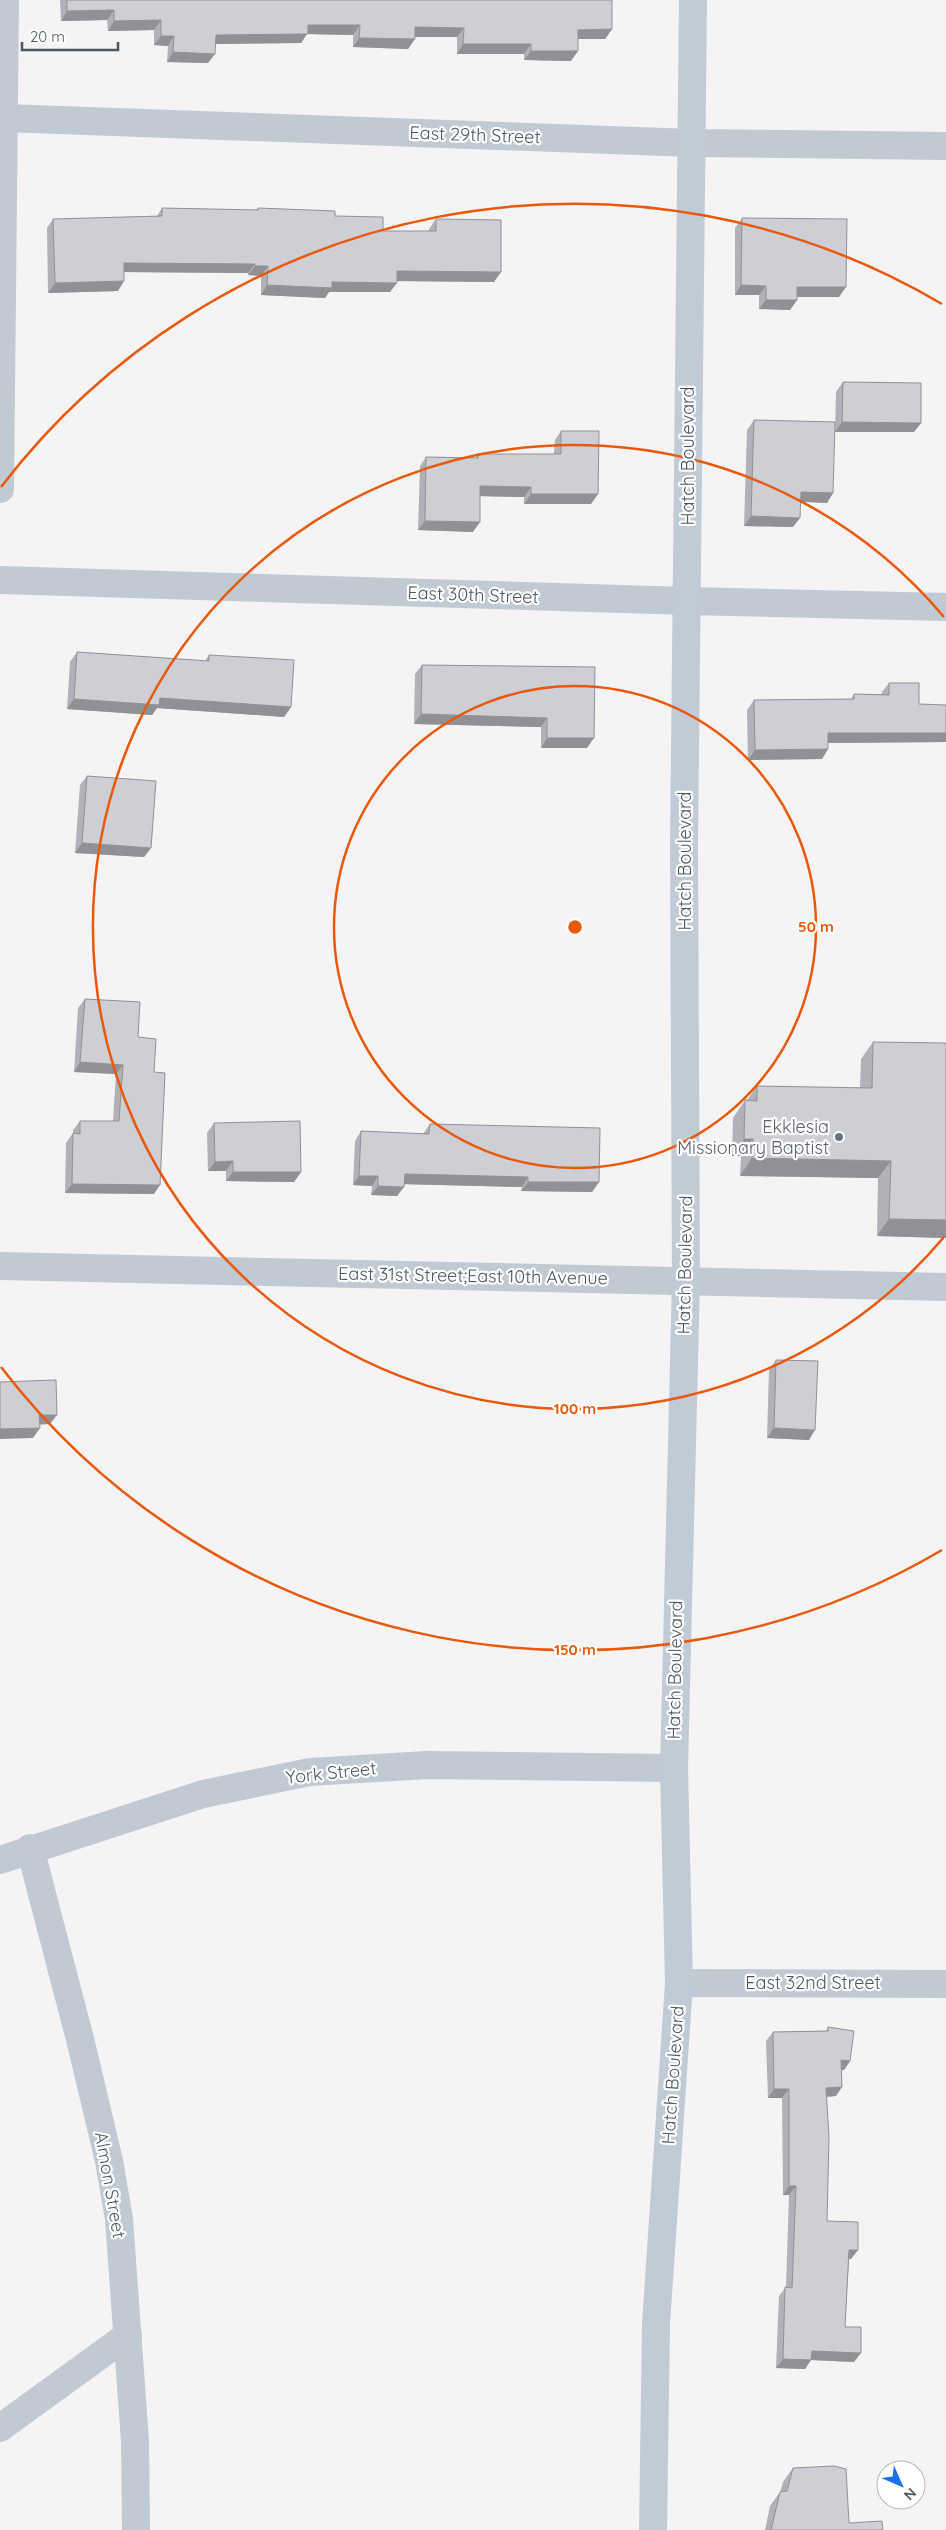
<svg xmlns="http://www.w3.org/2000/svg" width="946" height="2530" viewBox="0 0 946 2530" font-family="Quicksand,sans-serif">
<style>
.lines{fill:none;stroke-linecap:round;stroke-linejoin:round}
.minor{stroke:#c1cad2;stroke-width:28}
.secondary{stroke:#c1cbd6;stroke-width:28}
.wall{fill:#b0b2b7}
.shaded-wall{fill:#909195}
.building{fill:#cdcfd5;stroke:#909195}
.ring{fill:none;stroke:#e8590c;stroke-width:2.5}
.worship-dot{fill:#6b7280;stroke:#fff;stroke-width:2}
.labels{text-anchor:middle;stroke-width:4.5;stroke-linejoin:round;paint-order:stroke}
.street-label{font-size:18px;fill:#4a5661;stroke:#fff}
.worship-label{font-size:18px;fill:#5b616d;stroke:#fff;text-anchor:end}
.centre{fill:#e8590c;stroke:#fff;stroke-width:2.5}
.ring-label{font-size:15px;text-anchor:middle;font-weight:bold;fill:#e8590c;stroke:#fff;stroke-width:4.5;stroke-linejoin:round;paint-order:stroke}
</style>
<rect width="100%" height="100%" fill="#f5f3f3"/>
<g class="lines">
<!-- minor -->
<g class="minor">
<polyline points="5,118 692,143 946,146"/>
<polyline points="0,489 5,0"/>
<polyline points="0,580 688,601 946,607"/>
<polyline points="0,1266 946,1287"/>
<polyline points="30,1848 80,2039 109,2161 119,2219 135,2441 136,2530"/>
<polyline points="0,1860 203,1794 310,1772 427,1765 674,1768"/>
<polyline points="679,1983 946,1984"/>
<polyline points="0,2428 128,2335"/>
</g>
<!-- secondary -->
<polyline class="secondary" points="653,2530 656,2324 679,1983 674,1768 686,1280 684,846 693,0"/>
</g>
<!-- wall -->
<g class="wall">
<polygon points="60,0 612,0 612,29 605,39 578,39 571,61 524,60 524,54 457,54 457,37 415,37 408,49 353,47 353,35 307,34 301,43 215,44 208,63 167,62 168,46 154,45 154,30 108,31 107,20 61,21"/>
<polygon points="162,208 256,210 258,208 335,216 383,231 429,231 429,229 436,219 494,282 397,281 390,292 329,292 325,298 261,295 261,276 248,275 248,273 124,272 118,291 48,293 47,228 53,219 157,216"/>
<polygon points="742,218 839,297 797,297 797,300 790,310 759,309 759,295 735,295 735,228"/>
<polygon points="843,382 914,432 835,432 836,392"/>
<polygon points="754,420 833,493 827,503 801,502 793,527 744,526 747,430"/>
<polygon points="561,431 591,504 524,504 524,497 480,496 473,532 418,530 420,466 426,457 476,458 478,454 554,454 555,440"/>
<polygon points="77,652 205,661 209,655 291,707 284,717 157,708 152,715 67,709 70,662"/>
<polygon points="422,665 595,667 587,748 541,748 541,727 414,724 415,674"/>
<polygon points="889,683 919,704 946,705 946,742 828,743 828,749 822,759 748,760 747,710 754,700 851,699 854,694 882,694 882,692"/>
<polygon points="87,776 151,848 144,857 75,853 80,785"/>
<polygon points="85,999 138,1037 154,1072 154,1194 65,1193 66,1143 73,1133 73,1130 80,1121 113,1121 116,1074 74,1072 78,1008"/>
<polygon points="873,1042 946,1043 946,1238 877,1236 878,1178 740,1176 741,1156 732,1156 733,1118 745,1100 747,1100 757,1086 860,1088 861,1059"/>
<polygon points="214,1123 301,1172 294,1182 226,1181 226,1171 208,1171 207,1133"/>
<polygon points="430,1124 599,1182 592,1192 521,1191 522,1187 404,1184 397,1196 371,1195 372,1186 353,1185 355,1141 361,1131 423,1134"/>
<polygon points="776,1360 809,1440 767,1438 769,1370"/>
<polygon points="828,2027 850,2061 844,2070 841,2070 836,2096 827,2097 827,2221 851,2259 849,2259 845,2327 854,2362 811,2360 805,2369 776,2368 779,2296 786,2287 789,2195 783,2195 782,2098 768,2098 766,2041 773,2032 826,2031"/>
<polygon points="793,2468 849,2523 883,2530 765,2530 770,2506 780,2492 783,2482"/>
</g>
<!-- shaded-wall -->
<g class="shaded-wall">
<polygon points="114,10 107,20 61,21 67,11"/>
<polygon points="161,20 154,30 108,31 114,21"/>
<polygon points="308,25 360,25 353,35 307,34 301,43 209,44 216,35"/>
<polygon points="415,27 464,28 457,37 408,37"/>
<polygon points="612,29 605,39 571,39 578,30"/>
<polygon points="161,36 174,36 168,46 154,45"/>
<polygon points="359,38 415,39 408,49 353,47"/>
<polygon points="463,44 531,44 524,54 457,54"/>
<polygon points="531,51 578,51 571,61 524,60"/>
<polygon points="173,52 215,54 208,63 167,62"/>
<polygon points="124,263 255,264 248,273 117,272"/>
<polygon points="255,266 268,266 261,276 248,275"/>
<polygon points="397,271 501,272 494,282 390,281"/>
<polygon points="124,281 118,291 48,293 55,283"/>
<polygon points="332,282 397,283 390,292 329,292 325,298 261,295 267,285"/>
<polygon points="741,285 766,286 759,295 735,295"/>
<polygon points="797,287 846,287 839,297 790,297"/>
<polygon points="766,300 797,300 790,310 759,309"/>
<polygon points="842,422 921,423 914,432 835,432"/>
<polygon points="480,486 531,487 524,497 473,496"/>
<polygon points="801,492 833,493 827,503 794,501"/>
<polygon points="531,494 598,494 591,504 524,504"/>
<polygon points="751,516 800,518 793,527 744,526"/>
<polygon points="425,521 480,522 473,532 418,530"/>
<polygon points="160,698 291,707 284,717 157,708 152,715 67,709 74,699"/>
<polygon points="421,714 547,718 541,727 414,724"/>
<polygon points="828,733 946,733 946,742 821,743"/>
<polygon points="547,738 594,738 587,748 541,748"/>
<polygon points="828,749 822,759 748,760 755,750"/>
<polygon points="82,843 151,848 144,857 75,853"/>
<polygon points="80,1062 123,1065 116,1074 74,1072"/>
<polygon points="744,1139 753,1139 741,1156 732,1156"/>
<polygon points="752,1158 891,1161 878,1178 740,1176"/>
<polygon points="233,1161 226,1171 208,1171 215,1162"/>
<polygon points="233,1172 301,1172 294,1182 226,1181"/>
<polygon points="405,1174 528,1177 522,1187 398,1184"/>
<polygon points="359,1176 378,1176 372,1186 353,1185"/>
<polygon points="528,1182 599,1182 592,1192 521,1191"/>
<polygon points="72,1184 160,1185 154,1194 65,1193"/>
<polygon points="378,1186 404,1187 397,1196 371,1195"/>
<polygon points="889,1219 946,1220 946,1238 877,1236"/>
<polygon points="39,1415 57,1415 50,1424 33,1425"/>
<polygon points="40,1428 33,1438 0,1439 0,1429"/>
<polygon points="774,1428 815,1430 809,1440 767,1438"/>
<polygon points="841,2060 850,2061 844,2070 835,2069"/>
<polygon points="842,2087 836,2096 820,2097 826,2088"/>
<polygon points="774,2089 789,2089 782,2098 768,2098"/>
<polygon points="789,2186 796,2186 789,2195 783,2195"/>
<polygon points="849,2250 858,2250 851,2259 843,2259"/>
<polygon points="812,2351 861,2353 854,2362 811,2360 805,2369 776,2368 783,2359"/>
</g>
<!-- building -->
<g class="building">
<polygon points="67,0 612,0 612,29 578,30 578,51 531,51 531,44 463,44 464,28 415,27 415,39 359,38 360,25 308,25 308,34 216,35 215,54 173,52 174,36 161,36 161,20 114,21 114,10 67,11"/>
<polygon points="162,208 258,210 258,208 335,211 335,216 383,217 383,231 436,231 436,219 501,220 501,272 397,271 397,283 332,282 332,288 267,285 268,266 255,266 255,264 124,263 124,281 55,283 53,219 162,216"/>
<polygon points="742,218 847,219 846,287 797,287 797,300 766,300 766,286 741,285"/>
<polygon points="843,382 921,383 921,423 842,422"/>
<polygon points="754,420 835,422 833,493 801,492 800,518 751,516"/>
<polygon points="561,431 599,431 598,494 531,494 531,487 480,486 480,522 425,521 426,457 478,458 478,454 561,454"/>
<polygon points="77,652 209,661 209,655 294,660 291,707 160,698 159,705 74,699"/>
<polygon points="422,665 595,667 594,738 547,738 547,718 421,714"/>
<polygon points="889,683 919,683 919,704 946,705 946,733 828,733 828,749 755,750 754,700 854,699 854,694 889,695"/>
<polygon points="87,776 156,781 151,848 82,843"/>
<polygon points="85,999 140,1002 138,1037 156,1039 154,1072 165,1073 160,1185 72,1184 73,1133 80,1134 80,1121 119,1121 123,1065 80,1062"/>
<polygon points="873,1042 946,1043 946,1220 889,1219 891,1161 752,1158 753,1139 744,1139 745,1100 757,1101 757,1086 872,1088"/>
<polygon points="300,1121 301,1172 233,1172 233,1161 215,1162 214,1123"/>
<polygon points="430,1124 600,1128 599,1182 528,1182 528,1177 405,1174 404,1187 378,1186 378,1176 359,1176 361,1131 429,1134"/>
<polygon points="776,1360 818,1361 815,1430 774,1428"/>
<polygon points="56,1380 57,1415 39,1415 40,1428 0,1429 0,1382"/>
<polygon points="828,2027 854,2031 850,2061 841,2060 842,2087 826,2088 829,2137 827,2221 858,2222 858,2250 849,2250 845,2327 861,2327 861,2353 812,2351 811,2360 783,2359 785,2287 792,2288 796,2186 789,2186 789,2089 774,2089 773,2032 828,2031"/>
<polygon points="834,2466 846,2469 849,2523 882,2521 883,2530 771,2530 780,2492 787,2491 793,2468"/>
</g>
<!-- distance rings -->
<g class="ring">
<circle cx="575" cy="927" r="241"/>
<path d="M944 1237A482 482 0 1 1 944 617"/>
<path d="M942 1550A723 723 0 0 1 1 1367M1 487A723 723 0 0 1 942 304"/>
</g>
<!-- markers -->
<circle class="worship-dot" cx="839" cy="1137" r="5"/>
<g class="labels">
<!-- street labels -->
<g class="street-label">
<text transform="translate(475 135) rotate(2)" y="6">East 29th Street</text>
<text transform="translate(688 456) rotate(-90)" y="6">Hatch Boulevard</text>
<text transform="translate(473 595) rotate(2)" y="6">East 30th Street</text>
<text transform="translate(685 861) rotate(-90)" y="6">Hatch Boulevard</text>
<text transform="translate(685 1265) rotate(-89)" y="6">Hatch Boulevard</text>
<text transform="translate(473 1276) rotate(1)" y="6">East 31st Street;East 10th Avenue</text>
<text transform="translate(675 1670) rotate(-89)" y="6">Hatch Boulevard</text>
<text transform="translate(331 1773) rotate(-6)" y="6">York Street</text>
<text x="813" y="1989">East 32nd Street</text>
<text transform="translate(673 2075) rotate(-86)" y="6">Hatch Boulevard</text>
<text transform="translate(110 2185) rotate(80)" y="6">Almon Street</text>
</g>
<!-- worship labels -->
<g class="worship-label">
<text x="829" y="1133">Ekklesia<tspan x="829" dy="21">Missionary Baptist</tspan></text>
</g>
</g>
<circle cx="575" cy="927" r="8" class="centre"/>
<g class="ring-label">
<text x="816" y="932">50 m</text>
<text x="575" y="1414">100 m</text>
<text x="575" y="1655">150 m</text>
</g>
<!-- north arrow -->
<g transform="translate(901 2485) rotate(135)"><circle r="24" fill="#ffffff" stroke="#b7bbc0"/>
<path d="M0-4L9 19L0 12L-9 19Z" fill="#1a73e8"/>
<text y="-8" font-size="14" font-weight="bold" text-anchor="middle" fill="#4a5661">N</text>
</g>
<!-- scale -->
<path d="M22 42v8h96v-8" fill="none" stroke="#4a5661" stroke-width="2.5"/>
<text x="30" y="42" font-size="15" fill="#4a5661" stroke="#ffffff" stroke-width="4" paint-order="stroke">20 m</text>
</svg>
